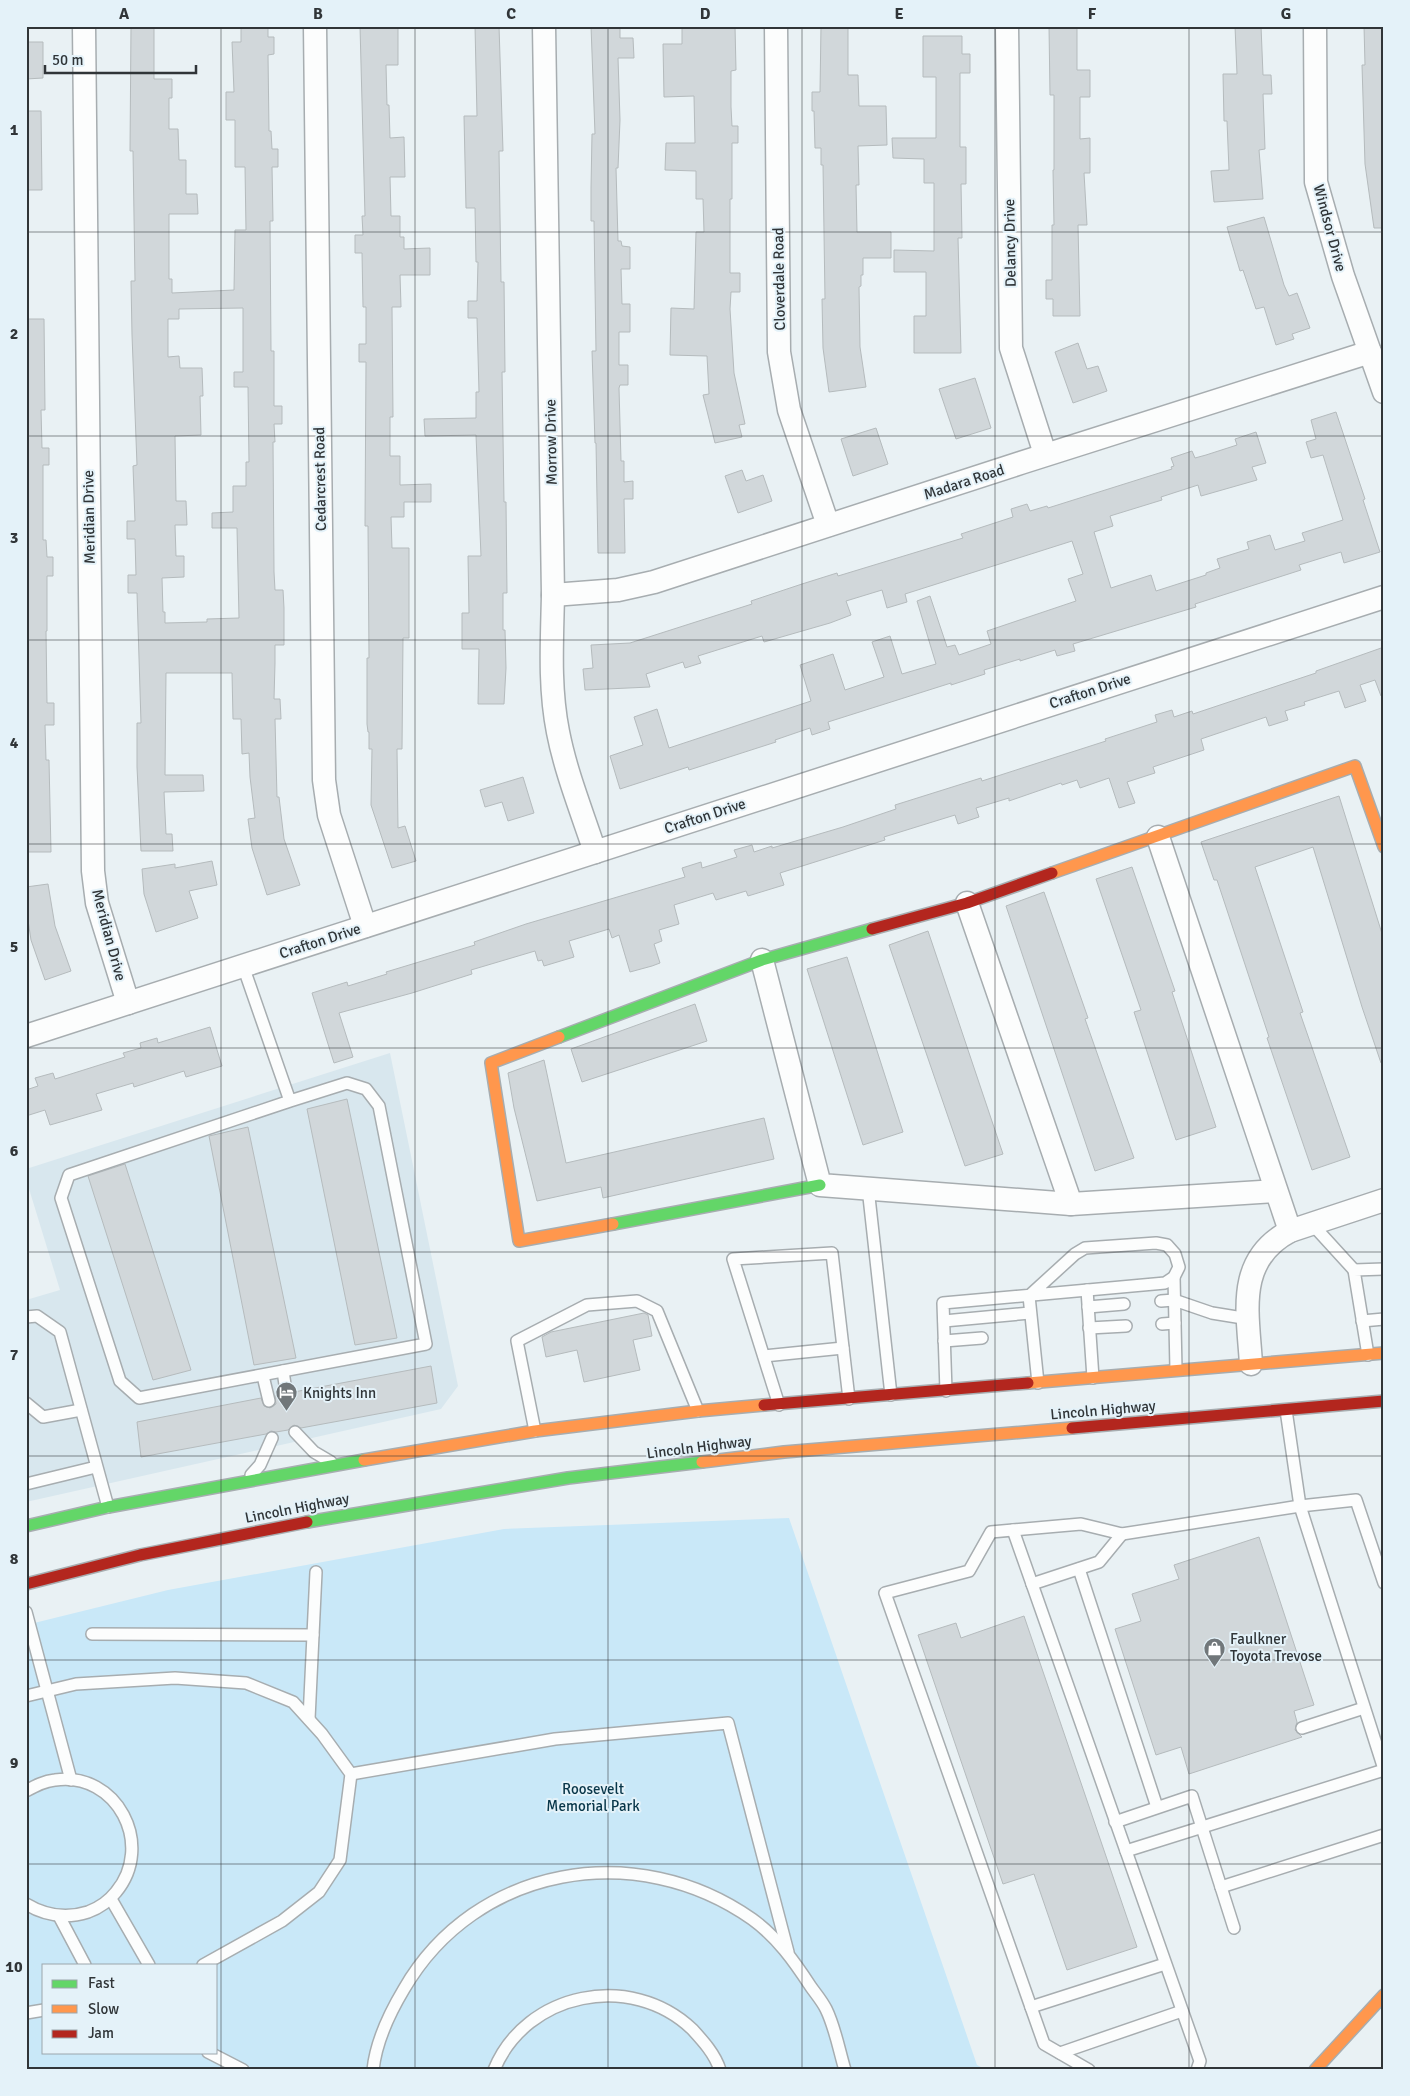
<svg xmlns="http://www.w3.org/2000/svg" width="1410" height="2096" viewBox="0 0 1410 2096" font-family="Signika,sans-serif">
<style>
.built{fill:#d8e7ee}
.green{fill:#c9e8f8;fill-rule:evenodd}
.building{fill:#d1d7da;stroke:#b5bbbd;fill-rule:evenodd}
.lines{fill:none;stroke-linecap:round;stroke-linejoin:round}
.lane-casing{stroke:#a7adb0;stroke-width:14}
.street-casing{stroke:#a7adb0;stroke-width:25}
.fast-casing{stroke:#a7adb0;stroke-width:14}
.slow-casing{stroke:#a7adb0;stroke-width:14}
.jam-casing{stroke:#a7adb0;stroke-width:14}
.lane{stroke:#fcfdfd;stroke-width:11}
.street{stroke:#fcfdfd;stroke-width:22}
.fast{stroke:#63d668;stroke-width:11}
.slow{stroke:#ff974d;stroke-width:11}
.jam{stroke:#b3261e;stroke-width:11}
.grid{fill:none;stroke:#303538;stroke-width:1;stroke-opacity:0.55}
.labels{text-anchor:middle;stroke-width:4;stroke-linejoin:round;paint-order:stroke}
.street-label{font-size:15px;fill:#303538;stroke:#e4f2f9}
.poi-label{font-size:15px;fill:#303538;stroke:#e4f2f9;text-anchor:start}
.park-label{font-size:15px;fill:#083649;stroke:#e4f2f9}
.neatline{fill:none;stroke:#303538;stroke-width:2}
.grid-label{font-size:16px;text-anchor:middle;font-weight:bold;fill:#303538}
</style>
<rect width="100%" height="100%" fill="#e9f1f4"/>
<!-- built -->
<polygon class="built" points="390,1053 458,1386 441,1409 26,1502 26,1300 60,1290 26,1179 26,1169"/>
<!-- green -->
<path class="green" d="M 789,1518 L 977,2065 L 987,2070 L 26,2070 L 26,1625 L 168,1590 L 504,1529 ZM 44,1965 L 216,1965 L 216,2052 L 44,2052 Z"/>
<!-- building -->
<g class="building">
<path d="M 131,26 L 154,26 L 154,79 L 172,79 L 172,98 L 169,98 L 169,129 L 178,129 L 179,160 L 186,160 L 186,194 L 197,194 L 198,214 L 169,214 L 169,279 L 172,279 L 172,293 L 234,290 L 235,230 L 246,230 L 245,167 L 235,167 L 235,120 L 226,120 L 226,92 L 234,92 L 232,42 L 241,42 L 241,26 L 268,26 L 268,37 L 274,37 L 274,54 L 268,55 L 269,131 L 271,131 L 272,149 L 278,149 L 278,167 L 272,167 L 273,221 L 270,221 L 271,351 L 274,351 L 274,406 L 282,406 L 282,424 L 274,424 L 275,442 L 273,442 L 274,572 L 275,590 L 283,590 L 284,608 L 284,645 L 275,645 L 275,663 L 274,699 L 280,699 L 281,719 L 275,719 L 277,797 L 279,797 L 284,839 L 300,885 L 267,895 L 252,848 L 248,819 L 255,818 L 250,777 L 249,753 L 242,754 L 241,719 L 233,719 L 232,673 L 166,673 L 165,775 L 203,775 L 204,791 L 164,792 L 166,834 L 172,834 L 173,851 L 141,851 L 137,767 L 137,723 L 141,723 L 137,593 L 128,593 L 128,575 L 136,575 L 135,539 L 127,539 L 127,521 L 135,521 L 133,466 L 137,465 L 132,335 L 131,281 L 135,281 L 133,151 L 130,151 ZM 243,308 L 243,372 L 234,372 L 234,387 L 248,387 L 249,462 L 246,462 L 246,486 L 233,486 L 233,512 L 212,513 L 212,528 L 237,528 L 239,618 L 207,619 L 207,622 L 165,623 L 165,612 L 163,612 L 162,578 L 184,577 L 184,556 L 176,556 L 175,525 L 187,525 L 186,501 L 176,501 L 175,436 L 201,435 L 200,396 L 203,396 L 202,368 L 180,368 L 179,356 L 168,357 L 168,319 L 179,319 L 179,309 Z"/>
<polygon points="360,26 398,26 398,65 386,65 387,105 389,105 390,138 404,137 405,177 390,177 391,216 400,216 400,237 404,237 404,249 430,248 430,275 400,275 401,307 392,307 393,417 390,417 390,456 400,456 400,485 431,484 431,502 404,502 404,517 391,517 392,548 409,548 409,638 403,638 402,749 397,749 398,828 405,826 416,861 392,868 371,805 372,749 369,749 369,732 368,732 367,724 367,658 369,658 368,526 365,526 366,362 359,362 359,344 366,344 366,307 363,307 362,253 355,253 355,235 363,235 362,216 365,216"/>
<polygon points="475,26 499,26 503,151 499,151 501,282 504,282 505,372 502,372 504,502 506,502 507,593 503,593 503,630 505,630 506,668 504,704 478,704 479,649 462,649 462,613 469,613 468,556 481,556 476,435 425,436 424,419 476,418 476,392 479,392 477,318 468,318 468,301 477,301 478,262 476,262 475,208 466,208 464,116 477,116"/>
<polygon points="591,26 620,26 620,38 633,38 634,58 618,58 620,120 618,168 616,168 618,241 621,241 622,246 630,247 630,269 621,269 622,304 630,304 630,332 619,332 619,365 628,365 628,385 620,385 619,388 621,461 624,461 624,482 633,481 633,499 624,499 625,553 598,553 596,443 595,443 592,351 596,351 594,221 591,221 591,188 592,134 595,134"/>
<polygon points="682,26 735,26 736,70 731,71 731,107 732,126 738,126 738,143 732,143 732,199 730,199 730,273 740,273 740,292 731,292 730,309 734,373 745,424 739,425 742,437 715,443 703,395 709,394 707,356 670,355 671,308 694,309 696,232 704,232 703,199 696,199 696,171 665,170 666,143 695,143 694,96 664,97 663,44 682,44"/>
<polygon points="821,26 848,26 848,75 858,75 859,106 886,106 887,145 858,146 859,185 856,185 857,232 891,232 891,258 863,258 863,275 861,275 861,286 859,287 860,347 866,387 829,392 823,348 822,299 825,299 823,165 821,165 821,148 815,148 814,111 812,111 812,92 820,92"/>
<polygon points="1049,26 1077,26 1077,70 1090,70 1090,97 1080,97 1080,139 1090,138 1090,173 1084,173 1087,225 1078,225 1080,316 1053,316 1053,299 1046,299 1046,280 1052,280 1052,225 1054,225 1053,170 1054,170 1054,95 1050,95"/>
<polygon points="1235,26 1261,26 1263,75 1271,75 1272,94 1263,94 1265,149 1259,150 1263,199 1214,202 1211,171 1229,170 1227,121 1224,121 1223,74 1237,74"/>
<polygon points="1364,26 1384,26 1384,228 1374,228 1365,164 1362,65 1365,65"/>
<polygon points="923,36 962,36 962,54 970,54 970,73 960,73 960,147 966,147 966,184 961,184 962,238 958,238 961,353 914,353 914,316 926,316 926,272 894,272 894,250 934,251 934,183 924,183 924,159 893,158 892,138 936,138 936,77 923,77"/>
<polygon points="26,42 43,42 43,78 26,79"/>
<polygon points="26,111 41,111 42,190 26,190"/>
<polygon points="1264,217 1284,285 1289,296 1297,293 1310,328 1292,334 1294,339 1276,345 1264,307 1256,309 1243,270 1240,271 1227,227"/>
<polygon points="26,319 44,319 45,410 41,410 42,448 49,448 49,465 43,465 43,540 46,540 47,557 53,557 53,576 47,576 47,631 46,631 47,703 54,703 54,725 45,725 46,760 49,760 51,852 26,852"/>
<polygon points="1078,343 1087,369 1098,366 1107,391 1073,403 1055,352"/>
<polygon points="975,378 991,428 956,439 939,389"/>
<polygon points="1336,412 1365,499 1363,500 1380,552 1344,563 1341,552 1299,565 1301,570 1195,604 1196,607 1073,644 1075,651 1057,656 1055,650 1020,661 1020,659 984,670 985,674 951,685 951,683 828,722 830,729 812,735 810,728 775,740 776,742 689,770 688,767 620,789 610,756 643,745 634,717 657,709 669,748 811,701 800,665 833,654 845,690 884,677 872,642 890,636 902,674 936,664 917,601 930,596 947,647 955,645 959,655 991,644 987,631 1076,601 1068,579 1083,574 1072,541 905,594 907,602 887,608 882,590 846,601 851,615 830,623 764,642 762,636 698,656 701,663 685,668 683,662 646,674 650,687 585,690 583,669 593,668 591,645 630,643 752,604 751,601 802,584 837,573 838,576 963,538 961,534 1013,517 1011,509 1027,504 1030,511 1047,506 1048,508 1172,469 1171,467 1174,466 1171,458 1192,451 1195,458 1206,455 1237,445 1235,439 1256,432 1266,463 1252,467 1257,480 1201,496 1198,485 1161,497 1162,500 1110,516 1113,526 1094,532 1111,588 1151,575 1156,591 1206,575 1206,573 1220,568 1217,559 1249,549 1247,542 1270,535 1275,550 1305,541 1302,533 1343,520 1323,455 1311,458 1306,442 1316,439 1311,420"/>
<polygon points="876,428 888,464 853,476 841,439"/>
<polygon points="742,470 746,481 763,475 772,501 738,513 725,476"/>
<polygon points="1384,647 1384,695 1381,696 1375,680 1360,685 1366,701 1345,708 1339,691 1304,702 1305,705 1285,711 1288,720 1269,726 1266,717 1201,739 1204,750 1153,767 1155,773 1127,782 1135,803 1119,808 1109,778 1080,788 1077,780 1062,785 1061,783 1009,801 1009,798 976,808 979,817 958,824 955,815 884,837 885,840 780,873 784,885 748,896 746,891 716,900 713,893 674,905 679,924 659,930 662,941 654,944 660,963 652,966 630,972 619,935 612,938 609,929 569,941 574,957 544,966 542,960 538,961 535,951 471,970 472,974 412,993 339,1013 353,1057 334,1063 312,993 347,982 348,986 387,974 386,972 475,945 474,942 526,924 685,877 682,868 701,862 702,868 737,857 734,850 752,845 754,852 772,846 772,848 843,827 896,809 895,805 981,778 982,781 1106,741 1105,739 1157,722 1155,715 1172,710 1174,717 1192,711 1193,714 1316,673 1316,671"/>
<polygon points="523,777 534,813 508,821 502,802 485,807 480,790"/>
<polygon points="1339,796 1384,940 1384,1063 1381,1063 1362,1007 1313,847 1255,867 1303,1012 1300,1013 1350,1157 1312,1170 1267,1038 1269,1037 1217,880 1214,880 1201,842"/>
<polygon points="212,861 217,885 189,891 198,918 156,932 144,894 142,869 175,864 175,868"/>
<polygon points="1132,867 1175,991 1172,992 1216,1127 1176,1140 1134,1012 1141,1010 1096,879"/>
<polygon points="48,884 55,926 71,971 45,980 31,940 26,907 26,887"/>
<polygon points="1044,892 1088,1018 1085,1019 1134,1158 1095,1171 1006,906"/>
<polygon points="928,931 1003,1154 965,1166 889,945"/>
<polygon points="847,957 903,1132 863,1145 807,969"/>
<polygon points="695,1004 707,1041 582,1082 571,1049"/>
<polygon points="210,1027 222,1066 186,1077 184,1071 134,1087 133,1083 96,1094 102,1110 50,1125 45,1110 26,1116 26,1090 38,1086 35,1078 53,1073 55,1079 125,1057 123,1053 141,1048 140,1043 157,1038 158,1043"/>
<polygon points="544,1060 566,1163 764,1118 774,1159 603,1198 601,1187 537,1201 514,1108 508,1073"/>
<polygon points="347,1099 397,1338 355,1345 307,1109"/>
<polygon points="248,1127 296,1358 254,1365 209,1136"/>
<polygon points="125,1164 191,1370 153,1380 88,1176"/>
<polygon points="644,1313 648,1315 652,1336 633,1340 640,1370 584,1382 577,1350 546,1357 542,1337 551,1332"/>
<polygon points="431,1366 437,1403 301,1428 294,1425 288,1430 276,1432 271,1431 266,1434 141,1457 137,1422 261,1398 264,1406 270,1408 276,1404 275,1396 279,1395 281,1403 289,1405 294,1401 294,1392"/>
<polygon points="1259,1537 1314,1705 1294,1711 1297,1722 1295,1730 1302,1737 1189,1774 1181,1747 1156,1755 1115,1629 1141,1621 1132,1594 1179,1579 1174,1565"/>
<polygon points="1024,1616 1137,1947 1067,1970 1034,1874 1003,1884 918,1635 956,1623 961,1638"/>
</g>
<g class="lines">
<defs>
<g id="lane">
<polyline points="243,966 290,1101 347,1083 366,1089 379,1106 426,1344 139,1398 120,1381 61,1198 69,1175 290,1101"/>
<polyline points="868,1188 891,1395"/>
<polyline points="1312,1224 1354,1270"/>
<polyline points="1174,1277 1176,1370"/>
<polyline points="1087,1290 1093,1378"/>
<polyline points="1029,1296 1038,1383"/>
<polyline points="1161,1301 1174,1300 1212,1313 1249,1319"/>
<polyline points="1088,1307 1124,1304"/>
<polyline points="26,1317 37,1316 60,1332 108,1507"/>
<polyline points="944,1321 1030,1313"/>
<polyline points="1362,1321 1384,1319"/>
<polyline points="1162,1324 1175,1323"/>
<polyline points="1089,1328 1126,1326"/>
<polyline points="944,1341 982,1338"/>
<polyline points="1368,1355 1354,1270 1384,1269"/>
<polyline points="764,1356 843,1348"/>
<polyline points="283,1371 287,1398"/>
<polyline points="263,1376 269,1401"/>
<polyline points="946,1391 943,1303 1165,1283 1174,1277 1179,1267 1175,1254 1167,1245 1156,1243 1085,1248 1075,1254 1029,1296"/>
<polyline points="26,1403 43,1417 81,1410"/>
<polyline points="779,1405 733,1259 832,1253 849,1399"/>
<polyline points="1286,1410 1300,1506 1384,1769"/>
<polyline points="535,1431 517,1341 587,1305 637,1301 657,1311 698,1411"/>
<polyline points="295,1432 314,1452 331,1462"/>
<polyline points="251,1475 260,1465 272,1438"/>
<polyline points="26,1484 96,1467"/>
<polyline points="1013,1530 1200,2061 1197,2070"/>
<polyline points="1079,1569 1157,1807"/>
<polyline points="1032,1584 1099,1562 1122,1534"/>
<polyline points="26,1612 71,1780"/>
<polyline points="92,1634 313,1635"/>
<polyline points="26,1696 76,1684 175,1678 246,1683 293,1702 322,1734 351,1774 340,1860 319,1892 282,1921 203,1965"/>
<polyline points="309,1719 316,1572"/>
<polyline points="1302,1728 1364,1708"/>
<polyline points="351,1774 555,1739 728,1723 788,1952"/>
<path d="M 26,1791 C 35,1786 44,1781 55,1780 C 117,1771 155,1845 116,1892 C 109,1901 99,1908 88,1912 C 66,1919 46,1916 26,1904"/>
<polyline points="1115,1822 1192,1796 1234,1928"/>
<polyline points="1126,1851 1384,1770"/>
<polyline points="1221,1887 1384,1835"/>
<polyline points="111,1899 149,1965"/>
<polyline points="59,1916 85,1965"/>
<polyline points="1031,2007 1165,1964"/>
<polyline points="26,2013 44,2010"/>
<polyline points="208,2052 243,2070"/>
<polyline points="1060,2053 1182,2011"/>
<path d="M 373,2070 C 376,2041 389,2014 404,1989 C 476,1865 637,1838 752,1919 C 777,1937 794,1961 811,1987 C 816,1994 822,2001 826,2009 C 835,2027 839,2050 845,2070"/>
<path d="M 494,2070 C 526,1992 631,1971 692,2029 C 703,2041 715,2054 720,2070"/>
<polyline points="1089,2070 1044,2044 885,1593 969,1571 991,1532 1081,1524 1122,1534 1300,1506 1356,1500 1384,1583"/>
</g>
<g id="street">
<polyline points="84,26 93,871 97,903 128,1003"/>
<polyline points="315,26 324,780 329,815 365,926"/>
<path d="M 544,26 L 553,595 C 552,641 549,687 558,732 C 566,773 582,812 595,852"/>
<polyline points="776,26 779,352 789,410 828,525"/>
<polyline points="1007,26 1011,348 1045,454"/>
<polyline points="1315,26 1316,182 1343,276 1384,392"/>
<path d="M 553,595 L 618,590 L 654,582 C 892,504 1131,427 1370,352"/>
<polyline points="1158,837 1290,1231"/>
<polyline points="967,903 1071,1204"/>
<polyline points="762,960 820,1185 1071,1204 1276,1191"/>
<polyline points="26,1036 1384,597"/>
<path d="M 1251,1364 C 1248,1313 1235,1260 1290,1231 L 1384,1200"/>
</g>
<g id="fast">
<polyline points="559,1037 762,960 872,929"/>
<polyline points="613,1224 820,1185"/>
<polyline points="307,1522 568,1478 702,1462"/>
<polyline points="26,1526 108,1507 364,1460"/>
</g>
<g id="slow">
<polyline points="1052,873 1355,766 1384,847"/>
<polyline points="559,1037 491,1063 519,1241 613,1224"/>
<polyline points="1028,1383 1384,1353"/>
<polyline points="364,1460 535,1431 698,1411 764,1405"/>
<polyline points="702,1462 784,1452 1072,1428"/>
<polyline points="1315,2070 1384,1995"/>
</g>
<g id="jam">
<polyline points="872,929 967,903 1052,873"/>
<polyline points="764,1405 1028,1383"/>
<polyline points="1072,1428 1384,1401"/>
<polyline points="26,1584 140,1555 307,1522"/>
</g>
</defs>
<!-- lane casing -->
<use href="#lane" class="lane-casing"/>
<!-- street casing -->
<use href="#street" class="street-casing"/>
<!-- fast casing -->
<use href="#fast" class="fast-casing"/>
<!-- slow casing -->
<use href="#slow" class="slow-casing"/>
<!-- jam casing -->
<use href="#jam" class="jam-casing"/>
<!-- lane -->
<use href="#lane" class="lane"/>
<!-- street -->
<use href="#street" class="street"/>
<!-- fast -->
<use href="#fast" class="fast"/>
<!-- slow -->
<use href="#slow" class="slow"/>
<!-- jam -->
<use href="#jam" class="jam"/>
</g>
<!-- grid -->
<path class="grid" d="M 221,26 L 221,2070M 415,26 L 415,2070M 608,26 L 608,2070M 802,26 L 802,2070M 995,26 L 995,2070M 1189,26 L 1189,2070M 26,232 L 1384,232M 26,436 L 1384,436M 26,640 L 1384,640M 26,844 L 1384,844M 26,1048 L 1384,1048M 26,1252 L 1384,1252M 26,1456 L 1384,1456M 26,1660 L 1384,1660M 26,1864 L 1384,1864"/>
<!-- icons -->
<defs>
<symbol id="hotel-pin" viewBox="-11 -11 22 30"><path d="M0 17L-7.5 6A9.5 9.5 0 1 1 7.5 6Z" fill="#71777a" stroke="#e4f2f9"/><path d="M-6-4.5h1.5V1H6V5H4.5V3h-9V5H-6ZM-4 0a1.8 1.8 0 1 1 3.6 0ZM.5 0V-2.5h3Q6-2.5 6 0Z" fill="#fff"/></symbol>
<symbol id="shop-pin" viewBox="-11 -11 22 30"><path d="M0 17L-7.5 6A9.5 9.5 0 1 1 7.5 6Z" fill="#71777a" stroke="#e4f2f9"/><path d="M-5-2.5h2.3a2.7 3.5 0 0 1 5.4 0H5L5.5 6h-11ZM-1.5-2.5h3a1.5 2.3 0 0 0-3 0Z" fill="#fff"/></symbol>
</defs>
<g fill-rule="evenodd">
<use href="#hotel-pin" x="274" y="1380" width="25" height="34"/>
<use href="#shop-pin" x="1202" y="1636" width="25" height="34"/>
</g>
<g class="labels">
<!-- street labels -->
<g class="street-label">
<text transform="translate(1330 228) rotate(75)" y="5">Windsor Drive</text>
<text transform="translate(1010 243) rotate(-91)" y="5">Delancy Drive</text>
<text transform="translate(779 279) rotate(-91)" y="5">Cloverdale Road</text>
<text transform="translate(551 442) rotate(-91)" y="5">Morrow Drive</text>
<text transform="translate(320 479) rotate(-91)" y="5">Cedarcrest Road</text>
<text transform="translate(964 482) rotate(-18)" y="5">Madara Road</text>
<text transform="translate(89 517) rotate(-91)" y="5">Meridian Drive</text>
<text transform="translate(1090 691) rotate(-18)" y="5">Crafton Drive</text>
<text transform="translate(705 816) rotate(-18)" y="5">Crafton Drive</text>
<text transform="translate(109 935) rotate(75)" y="5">Meridian Drive</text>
<text transform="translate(320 941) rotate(-18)" y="5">Crafton Drive</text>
<text transform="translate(1103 1410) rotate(-5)" y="5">Lincoln Highway</text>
<text transform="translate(699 1447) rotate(-7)" y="5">Lincoln Highway</text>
<text transform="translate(297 1508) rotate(-11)" y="5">Lincoln Highway</text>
</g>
<!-- poi labels -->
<g class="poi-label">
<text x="303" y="1398">Knights Inn</text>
<text x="1230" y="1644">Faulkner<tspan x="1230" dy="17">Toyota Trevose</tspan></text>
</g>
<!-- park labels -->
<g class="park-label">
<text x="593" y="1794">Roosevelt<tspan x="593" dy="17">Memorial Park</tspan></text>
</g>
</g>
<!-- border -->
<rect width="1410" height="2096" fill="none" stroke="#e4f2f9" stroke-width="55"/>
<!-- legend -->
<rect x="42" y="1964" width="175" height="90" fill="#e4f2f9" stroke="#9ca6ac"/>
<rect x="52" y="1980" width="25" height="8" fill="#63d668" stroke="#9ca6ac"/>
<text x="88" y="1988" font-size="15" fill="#303538">Fast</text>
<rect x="52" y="2005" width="25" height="8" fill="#ff974d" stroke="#9ca6ac"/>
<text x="88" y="2014" font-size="15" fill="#303538">Slow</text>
<rect x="52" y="2030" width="25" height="8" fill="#b3261e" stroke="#9ca6ac"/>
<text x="88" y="2038" font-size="15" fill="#303538">Jam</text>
<!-- scale -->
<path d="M45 65v8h151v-8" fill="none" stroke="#303538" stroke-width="2.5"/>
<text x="52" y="65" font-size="15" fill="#303538" stroke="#e4f2f9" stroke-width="4" paint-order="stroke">50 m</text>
<rect x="28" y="28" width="1354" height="2040" class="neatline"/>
<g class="grid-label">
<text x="124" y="19">A</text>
<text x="318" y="19">B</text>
<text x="511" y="19">C</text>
<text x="705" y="19">D</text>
<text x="899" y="19">E</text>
<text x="1092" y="19">F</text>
<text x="1286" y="19">G</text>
<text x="14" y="135">1</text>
<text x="14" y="339">2</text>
<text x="14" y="543">3</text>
<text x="14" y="748">4</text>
<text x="14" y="952">5</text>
<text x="14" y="1156">6</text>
<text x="14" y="1360">7</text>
<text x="14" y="1564">8</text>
<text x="14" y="1768">9</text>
<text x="14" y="1972">10</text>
</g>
</svg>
